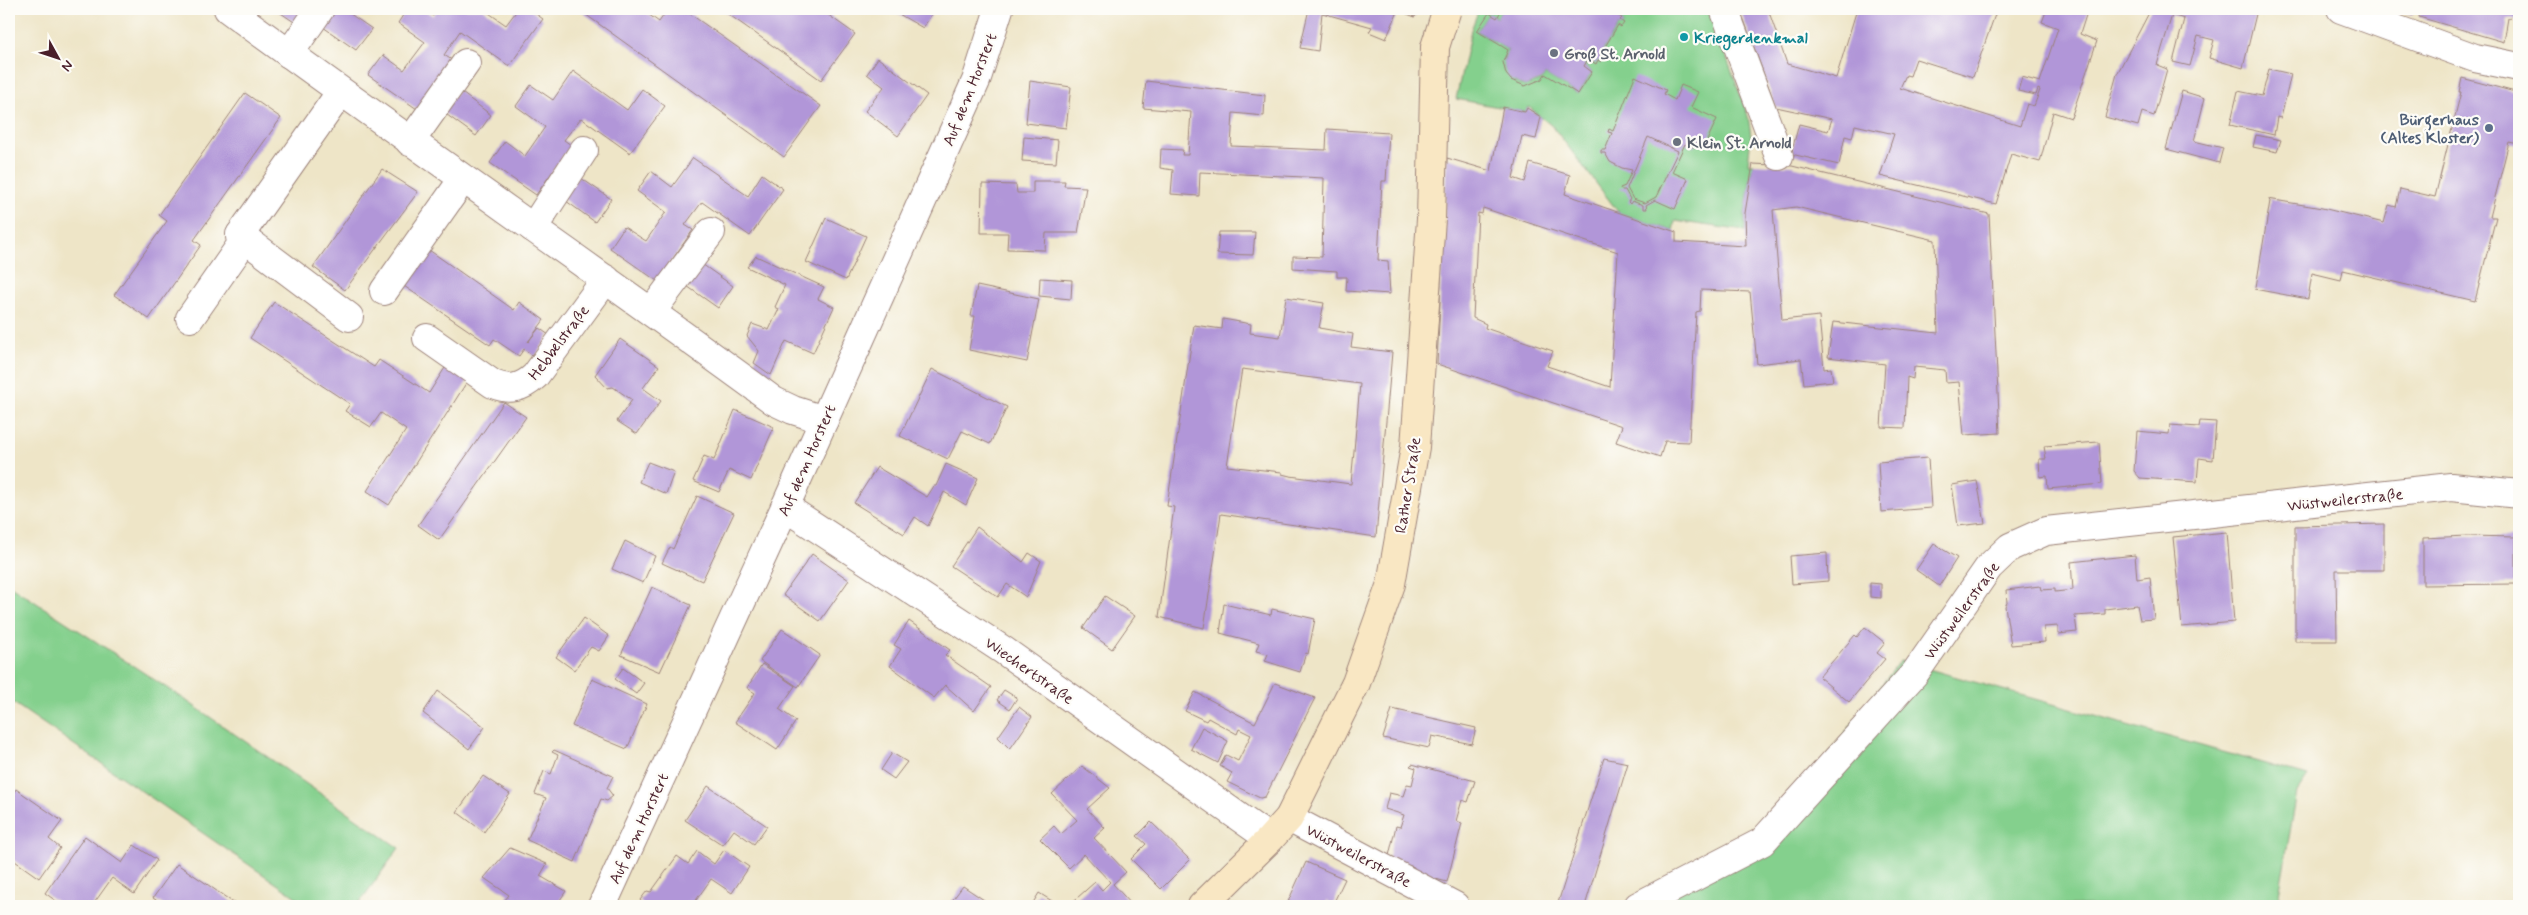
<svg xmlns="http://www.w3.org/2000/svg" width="2528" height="915" viewBox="0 0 2528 915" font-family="Mynerve,sans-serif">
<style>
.green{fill:#84d08d;stroke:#67785c}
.building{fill:#b196d8;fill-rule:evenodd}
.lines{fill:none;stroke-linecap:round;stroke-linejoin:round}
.street-casing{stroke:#9c8279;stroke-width:30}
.secondary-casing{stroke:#9c8279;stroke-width:30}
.street{stroke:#fff;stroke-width:28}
.secondary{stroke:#f9e7c3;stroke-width:28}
.culture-dot{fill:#0f9aa8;stroke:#fdfcf7;stroke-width:2}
.worship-dot{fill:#6b7280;stroke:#fdfcf7;stroke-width:2}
.service-dot{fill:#5c6f8a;stroke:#fdfcf7;stroke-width:2}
.labels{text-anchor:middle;stroke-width:4.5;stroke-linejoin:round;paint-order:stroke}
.culture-label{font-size:16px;font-weight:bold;fill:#0d838f;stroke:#fdfcf7;text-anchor:start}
.worship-label{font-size:16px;font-weight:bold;fill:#5b616d;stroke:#fdfcf7;text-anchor:start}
.street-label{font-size:16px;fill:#4a1f2b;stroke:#fdfcf7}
.service-label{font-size:16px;font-weight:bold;fill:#4e5e75;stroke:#fdfcf7;text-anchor:end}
</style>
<rect width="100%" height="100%" fill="#fdfcf7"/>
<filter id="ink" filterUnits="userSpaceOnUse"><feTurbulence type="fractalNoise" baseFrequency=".02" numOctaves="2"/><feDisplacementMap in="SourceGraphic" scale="10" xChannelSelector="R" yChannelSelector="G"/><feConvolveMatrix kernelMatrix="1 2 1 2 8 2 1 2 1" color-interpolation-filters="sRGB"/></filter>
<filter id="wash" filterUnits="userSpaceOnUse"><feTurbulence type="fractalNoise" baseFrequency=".0096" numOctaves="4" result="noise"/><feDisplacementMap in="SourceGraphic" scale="20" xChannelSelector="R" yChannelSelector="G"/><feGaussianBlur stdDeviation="1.12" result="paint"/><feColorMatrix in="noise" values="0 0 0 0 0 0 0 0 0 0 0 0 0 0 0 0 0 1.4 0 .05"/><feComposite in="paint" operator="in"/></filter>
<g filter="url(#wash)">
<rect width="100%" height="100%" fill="#eee5c7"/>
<!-- green -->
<g class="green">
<path d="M 1479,9 L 1502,9 L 1497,18 L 1489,13 L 1477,31 L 1508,50 C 1498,66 1508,82 1525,86 L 1542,80 L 1545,74 L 1578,94 L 1592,72 L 1584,66 L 1590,56 L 1601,62 L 1603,58 L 1600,55 L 1618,25 L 1621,27 L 1624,23 L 1620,20 L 1622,17 L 1608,9 L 1709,9 L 1748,116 L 1751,136 L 1748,164 L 1753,164 L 1745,213 L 1745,231 L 1675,221 L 1673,231 L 1619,213 L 1553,127 L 1529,107 L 1525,112 L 1456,99 L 1471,30 Z"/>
<polygon points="9,585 181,697 399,848 357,906 309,906 9,700"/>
<polygon points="1900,661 2308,776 2297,792 2277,906 1638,906 1762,842"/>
</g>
<g id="blocks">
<!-- building -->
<g class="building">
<polygon points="275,9 307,9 297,24"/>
<polygon points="335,9 343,9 372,29 356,50 323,27"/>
<polygon points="407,9 423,9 433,16 438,9 483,9 506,25 518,9 529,9 543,19 509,66 460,31 444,55 452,60 417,109 368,75 383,55 404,70 425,42 398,23"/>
<polygon points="578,9 641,9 659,22 668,9 683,9 821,106 784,157"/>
<polygon points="721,9 820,9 855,34 821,80"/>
<polygon points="890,9 935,9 923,28"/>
<polygon points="1309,9 1387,9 1397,14 1386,39 1369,32 1372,27 1322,13 1318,51 1300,48"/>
<polygon points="1394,9 1418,9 1415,17"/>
<polygon points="1502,9 1607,9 1622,18 1620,20 1624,23 1621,27 1618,25 1600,55 1603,58 1601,62 1598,60 1596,64 1591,61 1593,57 1590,56 1584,66 1592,72 1578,94 1545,74 1542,79 1525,86 1511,80 1506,74 1503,62 1508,50 1477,31 1489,13 1497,18"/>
<polygon points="1740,9 1769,12 1787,64 1836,78 1857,9 1997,9 1973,77 1916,59 1910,76 1906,75 1900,88 2020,126 2027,104 2034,106 2040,90 2038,89 2036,95 2018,91 2022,77 2040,82 2058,28 2042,22 2047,9 2088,9 2080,34 2097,41 2071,118 2053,112 2040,162 2011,154 1996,204 1880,176 1894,134 1855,125 1852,138 1845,136 1839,165 1791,154 1799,124 1828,131 1832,119 1776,107"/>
<polygon points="2151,9 2164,9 2171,13 2172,9 2257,10 2243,68 2209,58 2214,40 2198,36 2190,66 2173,62 2184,19 2172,15 2157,65 2167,69 2154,116 2142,112 2138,126 2105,117 2117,74"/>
<polygon points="2395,9 2414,9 2413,15"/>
<polygon points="2421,9 2519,9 2519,20 2508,18 2504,42 2419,17"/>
<polygon points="878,58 927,95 898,136 865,111 884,87 867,74"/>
<polygon points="2269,69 2291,74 2281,118 2277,117 2274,135 2230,125 2238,91 2262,96"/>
<polygon points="573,71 627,110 642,89 665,106 630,153 581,118 564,140 571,145 536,195 490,163 505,141 525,156 545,127 516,106 531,85 553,100"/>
<path d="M 1635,76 L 1666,90 L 1664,94 L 1675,100 L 1681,85 L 1698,92 L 1691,107 L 1717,119 L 1705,145 L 1697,141 L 1694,147 L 1685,144 L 1672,172 L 1688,179 L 1675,209 L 1655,200 L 1646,205 L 1647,209 L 1643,209 L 1643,205 L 1632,201 L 1630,204 L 1628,202 L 1630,199 L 1625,190 L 1621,190 L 1620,188 L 1625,186 L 1632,170 L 1622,168 L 1610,162 L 1605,153 L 1601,153 L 1601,150 L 1605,150 L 1612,133 L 1608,132 L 1609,129 L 1613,131 ZM 1648,137 L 1678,151 L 1656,197 L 1645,203 L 1633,199 L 1627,188 Z"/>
<polygon points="2462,78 2519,93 2519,144 2509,142 2490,217 2496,217 2475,301 2343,270 2341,280 2312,273 2308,299 2254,289 2256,287 2270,201 2268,199 2322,208 2384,223 2389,205 2396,207 2400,189 2435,197 2461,92 2459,92"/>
<polygon points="1030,81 1071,87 1066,128 1026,123"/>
<polygon points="1146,81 1265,95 1264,116 1233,113 1231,146 1326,150 1327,129 1389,133 1386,181 1382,181 1378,260 1388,261 1390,294 1346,291 1347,277 1337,277 1337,271 1293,268 1293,256 1322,257 1324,178 1200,172 1199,196 1171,194 1173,170 1160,168 1161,149 1183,150 1182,155 1188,155 1191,112 1143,108"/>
<polygon points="458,90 491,115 476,136 443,112"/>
<polygon points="2182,91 2205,98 2194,141 2223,148 2219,163 2166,149"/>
<polygon points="245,93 281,118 194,240 201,245 149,319 114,295 167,221 159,215"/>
<path d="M 1503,107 L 1525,112 L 1527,108 L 1541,117 L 1536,139 L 1522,136 L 1513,178 L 1525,182 L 1530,163 L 1570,175 L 1565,194 L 1676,232 L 1676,242 L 1746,246 L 1745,213 L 1753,164 L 1792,166 L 1989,214 L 2000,433 L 1964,435 L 1959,382 L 1946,383 L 1945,370 L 1914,367 L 1913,379 L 1907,377 L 1905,428 L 1881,427 L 1885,364 L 1828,357 L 1833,322 L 1938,333 L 1935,240 L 1796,207 L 1773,210 L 1782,320 L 1819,316 L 1824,369 L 1831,368 L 1833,381 L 1804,384 L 1801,359 L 1757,364 L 1750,292 L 1701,290 L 1700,311 L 1696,312 L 1689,442 L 1665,441 L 1660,457 L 1616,442 L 1622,426 L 1437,364 L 1447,158 L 1491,171 ZM 1483,208 L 1618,252 L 1610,387 L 1547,366 L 1553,351 L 1485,328 L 1486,324 L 1473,318 L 1478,213 L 1482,214 Z"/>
<polygon points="2256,135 2281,140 2277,152 2253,147"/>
<polygon points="1024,137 1058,140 1056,163 1022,161"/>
<polygon points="693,158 748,196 762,174 783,189 750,236 702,202 685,225 693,230 657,281 610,248 624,227 646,241 666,212 637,191 651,171 672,187"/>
<polygon points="382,169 418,192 345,290 313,267"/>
<polygon points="578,176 611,199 595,222 562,198"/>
<polygon points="1033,181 1065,181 1064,186 1086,187 1078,233 1046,233 1045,250 1007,249 1008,233 981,233 982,184 1016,185 1017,193 1033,193"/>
<polygon points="826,218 866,236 846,280 806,262"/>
<polygon points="1219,232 1255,232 1253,255 1217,254"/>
<polygon points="429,250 514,310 519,302 544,320 528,342 539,328 549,335 535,357 524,349 519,356 494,339 490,345 404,286"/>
<polygon points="756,256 824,287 818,299 834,307 813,353 786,341 771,375 754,363 759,351 747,336 752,324 769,330 779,309 775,307 785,285 747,267"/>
<polygon points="699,262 733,286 718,308 684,284"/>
<polygon points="1040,278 1072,280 1071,299 1039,296"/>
<polygon points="977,286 1039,299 1027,362 969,350 975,316 971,316"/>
<path d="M 1286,297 L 1324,303 L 1319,328 L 1353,334 L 1351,347 L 1392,352 L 1376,537 L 1221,514 L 1204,628 L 1159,617 L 1174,507 L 1167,506 L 1194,325 L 1222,329 L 1223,319 L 1251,324 L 1250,333 L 1280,337 ZM 1242,369 L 1360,384 L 1351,484 L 1290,476 L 1282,474 L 1282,472 L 1227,466 Z"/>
<polygon points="274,302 374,367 379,360 429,393 448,363 470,377 389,505 367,491 406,430 381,413 371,427 345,411 350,404 250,338"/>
<polygon points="620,339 659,366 643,388 661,401 637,434 617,421 632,400 613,387 607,388 595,375"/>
<polygon points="932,369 1007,407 990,444 962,431 948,459 900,436"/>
<polygon points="504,402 526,417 439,540 418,525"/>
<polygon points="735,410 774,427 751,480 729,470 719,492 693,481 704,456 714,460"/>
<polygon points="2200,421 2216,422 2213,460 2199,458 2197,482 2140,478 2134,471 2137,431 2169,434 2170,425 2199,427"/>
<polygon points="2099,442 2102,484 2048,489 2047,476 2040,477 2039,459 2046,459 2044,446"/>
<polygon points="1928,458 1931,508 1881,512 1878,462"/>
<polygon points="648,462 674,472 666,494 639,482"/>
<polygon points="946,464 978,478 966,505 944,492 928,526 915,517 904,534 854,503 877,467 927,497 934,486 936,486"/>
<polygon points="1977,481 1985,523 1958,526 1952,485"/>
<polygon points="697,496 734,513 702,581 662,563 670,547 673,549"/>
<polygon points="2384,524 2384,570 2336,570 2337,641 2295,641 2295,526"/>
<polygon points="977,527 1023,562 1029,553 1041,561 1026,597 1007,584 998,597 951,566"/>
<polygon points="2227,532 2234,622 2182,627 2173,537"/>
<polygon points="2467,536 2516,537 2516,584 2423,585 2423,538"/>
<polygon points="625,541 655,556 643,583 612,569"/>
<polygon points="1934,544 1957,558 1939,586 1916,570"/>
<polygon points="1827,553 1828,581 1792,584 1790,556"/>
<polygon points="812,554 849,580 820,621 783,595"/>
<polygon points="2135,555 2137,579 2150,577 2154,619 2140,620 2137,605 2105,609 2105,614 2075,616 2077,632 2058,634 2058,626 2044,627 2045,642 2011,645 2005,606 2007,603 2006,590 2040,586 2041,590 2055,589 2055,592 2073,590 2071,562"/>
<polygon points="1870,583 1881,584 1881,598 1870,597"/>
<polygon points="652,587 691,605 660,672 621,655"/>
<polygon points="1105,596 1135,616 1112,649 1083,628"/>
<polygon points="1224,604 1271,615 1272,609 1315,619 1308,654 1306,653 1300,672 1265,661 1268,654 1256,651 1259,643 1220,633"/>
<polygon points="584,618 609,636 599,651 591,647 574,670 556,657"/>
<polygon points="909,621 950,650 945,655 991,687 974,711 945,685 934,698 890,666 901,649 894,645"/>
<polygon points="1865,627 1885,643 1877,653 1885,659 1849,702 1819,677 1855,635 1857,637"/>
<polygon points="782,629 820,655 798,687 760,661"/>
<polygon points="762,664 795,686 779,709 796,721 777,750 735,722 755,693 747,688"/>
<polygon points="623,668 644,683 636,694 615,679"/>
<polygon points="592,679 647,704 627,749 572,726"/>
<polygon points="1275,683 1315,698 1265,797 1260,798 1227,782 1232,773 1220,766 1226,755 1238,761 1251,735 1239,729 1237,734 1208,718 1206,721 1185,711 1195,692 1255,723"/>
<polygon points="1004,690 1017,698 1010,709 997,700"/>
<polygon points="438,691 485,727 469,749 423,713"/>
<polygon points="1019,707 1032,717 1010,749 998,737"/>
<polygon points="1392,709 1476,728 1472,744 1432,736 1429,748 1383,738"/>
<polygon points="1202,727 1228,741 1218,763 1191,749"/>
<polygon points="554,750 613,776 607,788 613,796 607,801 601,799 575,862 527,840 546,798 535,794 544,771 551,774 558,755 552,752"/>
<polygon points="892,753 907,762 894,779 881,770"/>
<polygon points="1604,758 1628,763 1585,906 1557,906"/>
<polygon points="1412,764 1475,781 1468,802 1462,800 1456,821 1462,823 1447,882 1413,873 1414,867 1388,860 1396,826 1400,827 1404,815 1385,809 1389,793 1403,796 1407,784 1412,785 1416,768 1410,766"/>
<polygon points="1082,766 1110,788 1087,809 1105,828 1094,838 1126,872 1113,884 1133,906 1068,906 1095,882 1102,890 1110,882 1084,854 1069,868 1040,839 1054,826 1061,834 1077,820 1052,794"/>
<polygon points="483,776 510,794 484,832 457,812"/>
<polygon points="708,786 767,826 754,844 734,830 723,845 685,820"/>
<polygon points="16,789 62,821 49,839 60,848 39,878 12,859 11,862 9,860 9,800"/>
<polygon points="1151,822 1190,860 1161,889 1131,859 1146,844 1137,836"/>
<polygon points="85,836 122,863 134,845 157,860 134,894 112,878 92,906 63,906 45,893"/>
<polygon points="510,848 547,864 540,876 566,891 556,906 500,906 509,895 484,878"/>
<polygon points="724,850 749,867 732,893 711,879 692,906 642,906 643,904 640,900 647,891 651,892 677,856 688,864 697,851 714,864"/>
<polygon points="1306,862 1345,879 1333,904 1327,901 1325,906 1292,906 1287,904"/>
<polygon points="177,864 204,882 238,906 165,906 153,898"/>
<polygon points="963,886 987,902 992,906 948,906"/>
<polygon points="1039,893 1060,906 1031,906"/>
</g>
</g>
</g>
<g filter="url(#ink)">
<use href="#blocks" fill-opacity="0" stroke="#9c8279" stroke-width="1"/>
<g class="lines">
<defs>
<g id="street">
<path d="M 228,9 C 408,142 593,268 774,401 L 793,410 L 824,420"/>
<polyline points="1724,9 1779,156"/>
<polyline points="2341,9 2475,58 2519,67"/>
<polyline points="289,54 320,9"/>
<polyline points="410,142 466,63"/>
<polyline points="533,228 584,150"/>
<polyline points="240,235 349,317"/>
<polyline points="384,291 463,179"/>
<polyline points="652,311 711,232"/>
<polyline points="190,318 241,245 240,235 340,93"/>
<path d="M 427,338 L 493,384 C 510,391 522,388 535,376 L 606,279"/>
<polyline points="785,507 1003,650 1270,839"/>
<polyline points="1289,818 1455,906"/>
<polyline points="602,906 785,507 976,81 999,9"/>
<polyline points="1638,906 1762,842 1915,673 1989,567 2010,547 2046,531 2451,487 2519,494"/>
</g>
<polyline id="secondary" points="1202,906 1270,839 1289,818 1356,683 1391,584 1415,447 1431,219 1435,47 1447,9"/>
</defs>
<!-- street casing -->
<use href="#street" class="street-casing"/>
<!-- secondary casing -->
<use href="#secondary" class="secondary-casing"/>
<!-- street -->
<use href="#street" class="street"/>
<!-- secondary -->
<use href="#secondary" class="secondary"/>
</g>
</g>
<!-- markers -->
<circle class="culture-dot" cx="1684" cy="37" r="5"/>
<g class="worship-dot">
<circle cx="1554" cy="53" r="5"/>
<circle cx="1677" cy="142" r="5"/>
</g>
<circle class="service-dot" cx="2489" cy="128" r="5"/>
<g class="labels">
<!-- culture labels -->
<g class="culture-label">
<text x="1694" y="43">Kriegerdenkmal</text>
</g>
<!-- worship labels -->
<g class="worship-label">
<text x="1564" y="59">Groß St. Arnold</text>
<text x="1687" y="148">Klein St. Arnold</text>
</g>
<!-- street labels -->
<g class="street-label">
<text transform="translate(969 89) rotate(-68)" y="6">Auf dem Horstert</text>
<text transform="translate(558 342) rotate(-53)" y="6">Hebbelstraße</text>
<text transform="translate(806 460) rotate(-66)" y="6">Auf dem Horstert</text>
<text transform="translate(1407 485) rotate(-81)" y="6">Rather Straße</text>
<text transform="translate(2345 499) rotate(-6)" y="6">Wüstweilerstraße</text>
<text transform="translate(1961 610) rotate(-54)" y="6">Wüstweilerstraße</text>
<text transform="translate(1030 670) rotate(35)" y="6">Wiechertstraße</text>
<text transform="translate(638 828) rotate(-65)" y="6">Auf dem Horstert</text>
<text transform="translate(1359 855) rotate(28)" y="6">Wüstweilerstraße</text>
</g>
<!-- service labels -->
<g class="service-label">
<text x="2479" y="125">Bürgerhaus<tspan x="2479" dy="18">(Altes Kloster)</tspan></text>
</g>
</g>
<!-- margin -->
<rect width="2528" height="915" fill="none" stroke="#fdfcf7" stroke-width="30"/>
<!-- north arrow -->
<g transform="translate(58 58) rotate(130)" stroke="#fdfcf7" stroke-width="4" paint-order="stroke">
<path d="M0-4L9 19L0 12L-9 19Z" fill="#4a1f2b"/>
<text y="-8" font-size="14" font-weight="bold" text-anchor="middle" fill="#4a1f2b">N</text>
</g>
</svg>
